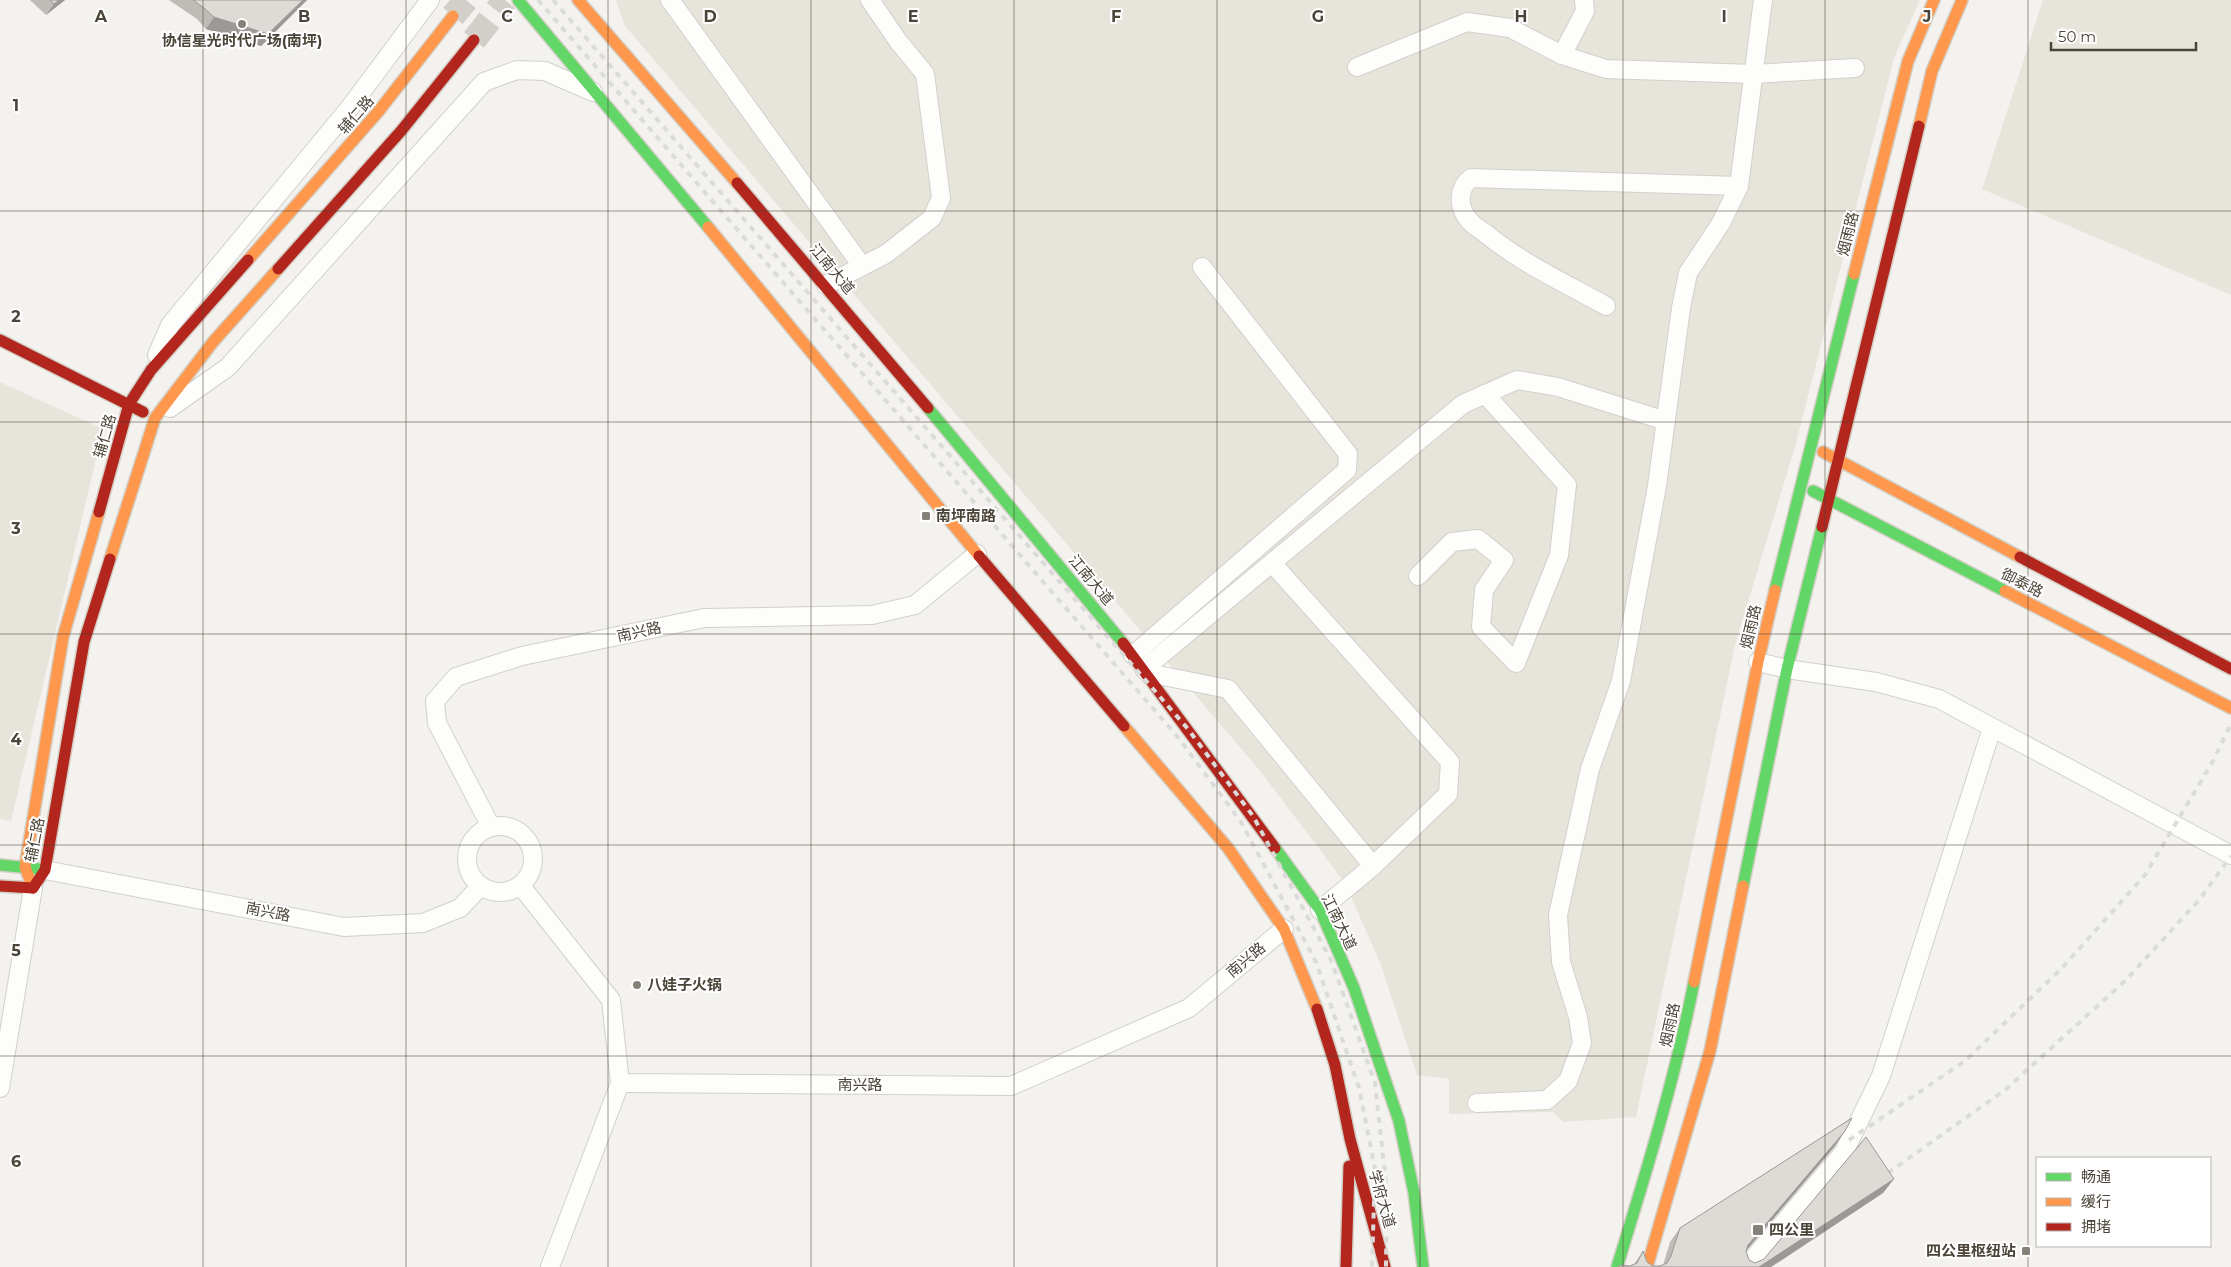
<svg xmlns="http://www.w3.org/2000/svg" width="2231" height="1267" viewBox="0 0 2231 1267" font-family="Montserrat,'Noto Sans SC',sans-serif">
<style>
.residential{fill:#e7e4dc}
.lines{fill:none;stroke-linecap:round;stroke-linejoin:round}
.secondary-tunnel{stroke:#d2cfca;stroke-width:25;stroke-dasharray:25 12;stroke-linecap:butt}
.street-casing{stroke:#d2d0cb;stroke-width:20}
.fast-casing{stroke:#d3cfc5;stroke-width:14}
.slow-casing{stroke:#d3cfc5;stroke-width:14}
.jam-casing{stroke:#d3cfc5;stroke-width:14}
.street{stroke:#fdfdfc;stroke-width:18}
.fast{stroke:#63d668;stroke-width:11}
.slow{stroke:#ff974d;stroke-width:11}
.jam{stroke:#b3261e;stroke-width:11}
.rail{stroke:#dbdbda;stroke-width:4;stroke-dasharray:6 6;stroke-linecap:butt}
.wall{fill:#bfbcb8}
.shaded-wall{fill:#9b9996}
.building{fill:#dedbd6;stroke:#9b9996}
.grid{fill:none;stroke:#4b4439;stroke-width:1;stroke-opacity:0.55}
.poi-dot{fill:#868178;stroke:#fff;stroke-width:2}
.labels{text-anchor:middle;stroke-width:4;stroke-linejoin:round;paint-order:stroke}
.poi-label{font-size:15px;font-weight:bold;fill:#4b4439;stroke:#fff;text-anchor:start}
.street-label{font-size:15px;fill:#4b4439;stroke:#fff}
.grid-label{font-size:16px;text-anchor:middle;font-weight:bold;fill:#4b4439;stroke:#fff;stroke-width:4;stroke-linejoin:round;paint-order:stroke}
</style>
<rect width="100%" height="100%" fill="#f4f2ee"/>
<!-- residential -->
<g class="residential">
<polygon points="616,0 1920,0 1894,58 1795,447 1735,645 1636,1117 1563,1122 1553,1112 1449,1114 1449,1079 1417,1075 1381,965 1345,883 1261,772 625,26"/>
<polygon points="2043,0 2231,0 2231,295 1982,189"/>
<polygon points="0,382 103,429 11,821 0,819"/>
</g>
<g class="lines">
<!-- secondary-tunnel -->
<g class="secondary-tunnel">
<polyline points="453,16 466,0"/>
<polyline points="474,40 505,0"/>
</g>
<defs>
<g id="street">
<polyline points="670,0 862,266"/>
<polyline points="1562,55 1585,11 1584,0"/>
<polyline points="1357,67 1467,22 1510,28 1562,55 1606,69 1753,74 1855,68"/>
<polyline points="826,285 886,254 932,218 941,198 925,74 898,41 870,0"/>
<path d="M 1606,306 C 1565,283 1521,263 1485,233 C 1479,229 1471,224 1467,218 C 1458,205 1458,188 1471,178 L 1739,186"/>
<polyline points="157,355 170,325 351,106 430,0"/>
<polyline points="170,408 228,367 484,82 517,70 545,71 593,92"/>
<polyline points="1272,563 1450,762 1448,794 1373,866 1320,910"/>
<polyline points="1418,576 1452,542 1478,539 1504,560 1484,590 1481,627 1516,663 1559,555 1567,485 1485,394"/>
<polyline points="1133,655 1347,470 1348,454 1202,267"/>
<polyline points="1758,662 1787,669 1876,682 1939,699 2231,855"/>
<polyline points="1144,669 1463,404 1517,380 1558,387 1666,421"/>
<polyline points="1148,673 1228,689 1373,866"/>
<circle cx="500" cy="859" r="33"/>
<polyline points="491,827 437,723 435,701 456,677 522,656 704,618 872,615 915,605 977,554"/>
<polyline points="45,870 344,927 423,923 460,908 481,886"/>
<polyline points="521,886 611,1000 620,1083 1011,1086 1189,1008 1284,929"/>
<polyline points="0,1088 33,888"/>
<polyline points="1477,1103 1547,1100 1568,1081 1582,1043 1578,1017 1561,962 1558,915 1590,769 1621,681 1657,486 1681,308 1688,273 1721,223 1739,186 1763,0"/>
<polyline points="550,1267 620,1083"/>
<polyline points="1746,1267 1844,1152 1881,1076 1992,728"/>
</g>
<g id="fast">
<polyline points="518,0 708,227"/>
<polyline points="928,408 1123,643"/>
<polyline points="1813,491 2005,591"/>
<polyline points="1775,590 1854,274"/>
<polyline points="1275,848 1320,910 1354,988 1399,1121 1414,1193 1423,1267"/>
<polyline points="0,865 40,869"/>
<polyline points="1743,886 1787,669 1822,527"/>
<path d="M 1617,1267 C 1646,1173 1675,1079 1694,982"/>
</g>
<g id="slow">
<polyline points="578,0 737,183"/>
<polyline points="1919,126 1932,71 1962,0"/>
<polyline points="708,227 979,556"/>
<polyline points="248,260 378,112 453,16"/>
<polyline points="1854,274 1908,61 1934,0"/>
<polyline points="1823,452 2020,557"/>
<polyline points="110,559 155,418 213,342 278,269"/>
<polyline points="2005,591 2231,708"/>
<polyline points="1124,726 1228,848 1284,929 1317,1009"/>
<polyline points="33,888 25,867 63,637 99,512"/>
<polyline points="1694,982 1758,662 1775,590"/>
<polyline points="1647,1267 1710,1051 1743,886"/>
</g>
<g id="jam">
<polyline points="737,183 928,408"/>
<polyline points="278,269 401,131 474,40"/>
<polyline points="0,340 143,412"/>
<polyline points="99,512 129,404 151,370 248,260"/>
<polyline points="1822,527 1919,126"/>
<polyline points="979,556 1124,726"/>
<polyline points="2020,557 2231,669"/>
<polyline points="1123,643 1275,848"/>
<polyline points="0,886 33,888"/>
<polyline points="33,888 45,870 84,642 110,559"/>
<polyline points="1317,1009 1335,1065 1350,1139 1385,1267"/>
<polyline points="1346,1267 1349,1166"/>
</g>
</defs>
<!-- street casing -->
<use href="#street" class="street-casing"/>
<!-- fast casing -->
<use href="#fast" class="fast-casing"/>
<!-- slow casing -->
<use href="#slow" class="slow-casing"/>
<!-- jam casing -->
<use href="#jam" class="jam-casing"/>
<!-- street -->
<use href="#street" class="street"/>
<!-- fast -->
<use href="#fast" class="fast"/>
<!-- slow -->
<use href="#slow" class="slow"/>
<!-- jam -->
<use href="#jam" class="jam"/>
<!-- rail -->
<g class="rail">
<polyline points="538,0 1177,736 1241,822 1316,962 1359,1088 1375,1169 1372,1267"/>
<polyline points="553,0 1188,729 1253,816 1331,960 1375,1083 1387,1192 1386,1267"/>
<polyline points="1849,1140 1965,1061 2063,967 2145,875 2213,761 2231,724"/>
<polyline points="1878,1180 2005,1090 2126,980 2199,900 2231,856"/>
</g>
</g>
<!-- wall -->
<g class="wall">
<polygon points="30,0 65,0 46,15"/>
<polygon points="169,0 307,0 261,46 206,29 197,19"/>
<polygon points="1835,1146 1746,1251 1749,1260 1755,1263 1764,1259 1883,1193 1771,1267 1618,1267 1630,1266 1634,1264 1643,1251 1647,1262 1653,1266 1660,1266 1663,1265 1670,1242 1680,1228"/>
</g>
<!-- shaded-wall -->
<g class="shaded-wall">
<polygon points="59,0 65,0 46,15 54,4"/>
<polygon points="303,0 307,0 261,46 206,29 214,17"/>
<polygon points="1845,1131 1835,1146 1738,1260 1748,1245"/>
<polygon points="1894,1179 1883,1193 1771,1267 1759,1267"/>
</g>
<!-- building -->
<g class="building">
<polygon points="50,0 59,0 54,4"/>
<polygon points="193,0 303,0 268,34 214,17 204,8"/>
<polygon points="1852,1118 1845,1131 1748,1245 1746,1251 1749,1260 1755,1263 1764,1259 1866,1137 1894,1179 1759,1267 1618,1267 1621,1265 1630,1266 1637,1263 1643,1251 1647,1262 1653,1266 1660,1266 1667,1263 1671,1256 1680,1228"/>
</g>
<!-- grid -->
<path class="grid" d="M 203,0 L 203,1267M 406,0 L 406,1267M 608,0 L 608,1267M 811,0 L 811,1267M 1014,0 L 1014,1267M 1217,0 L 1217,1267M 1420,0 L 1420,1267M 1623,0 L 1623,1267M 1825,0 L 1825,1267M 2028,0 L 2028,1267M 0,211 L 2231,211M 0,422 L 2231,422M 0,634 L 2231,634M 0,845 L 2231,845M 0,1056 L 2231,1056"/>
<!-- markers -->
<g class="poi-dot">
<circle cx="242" cy="24" r="5"/>
<rect x="921" y="511" width="10" height="10" rx="2.5"/>
<circle cx="637" cy="985" r="5"/>
<rect x="1752" y="1224" width="12" height="12" rx="2.5"/>
<rect x="2021" y="1246" width="10" height="10" rx="2.5"/>
</g>
<g class="labels">
<!-- poi labels -->
<g class="poi-label">
<text x="242" y="46" text-anchor="middle">协信星光时代广场(南坪)</text>
<text x="936" y="521">南坪南路</text>
<text x="647" y="990">八娃子火锅</text>
<text x="1769" y="1235">四公里</text>
<text x="2016" y="1256" text-anchor="end">四公里枢纽站</text>
</g>
<!-- street labels -->
<g class="street-label">
<text transform="translate(356 115) rotate(-49)" y="5">辅仁路</text>
<text transform="translate(1848 234) rotate(-76)" y="5">烟雨路</text>
<text transform="translate(832 269) rotate(50)" y="5">江南大道</text>
<text transform="translate(105 436) rotate(-74)" y="5">辅仁路</text>
<text transform="translate(1091 580) rotate(50)" y="5">江南大道</text>
<text transform="translate(2022 583) rotate(27)" y="5">御泰路</text>
<text transform="translate(1751 627) rotate(-77)" y="5">烟雨路</text>
<text transform="translate(639 632) rotate(-12)" y="5">南兴路</text>
<text transform="translate(35 840) rotate(-79)" y="5">辅仁路</text>
<text transform="translate(268 912) rotate(11)" y="5">南兴路</text>
<text transform="translate(1339 922) rotate(64)" y="5">江南大道</text>
<text transform="translate(1246 960) rotate(-40)" y="5">南兴路</text>
<text transform="translate(1670 1025) rotate(-78)" y="5">烟雨路</text>
<text x="860" y="1090">南兴路</text>
<text transform="translate(1382 1199) rotate(74)" y="5">学府大道</text>
</g>
</g>
<g class="grid-label">
<text x="101" y="22">A</text>
<text x="304" y="22">B</text>
<text x="507" y="22">C</text>
<text x="710" y="22">D</text>
<text x="913" y="22">E</text>
<text x="1116" y="22">F</text>
<text x="1318" y="22">G</text>
<text x="1521" y="22">H</text>
<text x="1724" y="22">I</text>
<text x="1927" y="22">J</text>
<text x="16" y="111">1</text>
<text x="16" y="322">2</text>
<text x="16" y="534">3</text>
<text x="16" y="745">4</text>
<text x="16" y="956">5</text>
<text x="16" y="1167">6</text>
</g>
<!-- legend -->
<rect x="2036" y="1157" width="175" height="90" fill="#ffffff" stroke="#b7b4b0"/>
<rect x="2046" y="1173" width="25" height="8" fill="#63d668" stroke="#b7b4b0"/>
<text x="2081" y="1182" font-size="15" fill="#4b4439">畅通</text>
<rect x="2046" y="1198" width="25" height="8" fill="#ff974d" stroke="#b7b4b0"/>
<text x="2081" y="1207" font-size="15" fill="#4b4439">缓行</text>
<rect x="2046" y="1223" width="25" height="8" fill="#b3261e" stroke="#b7b4b0"/>
<text x="2081" y="1232" font-size="15" fill="#4b4439">拥堵</text>
<!-- scale -->
<path d="M2051 42v8h145v-8" fill="none" stroke="#4b4439" stroke-width="2.5"/>
<text x="2058" y="42" font-size="15" fill="#4b4439" stroke="#ffffff" stroke-width="4" paint-order="stroke">50 m</text>
</svg>
